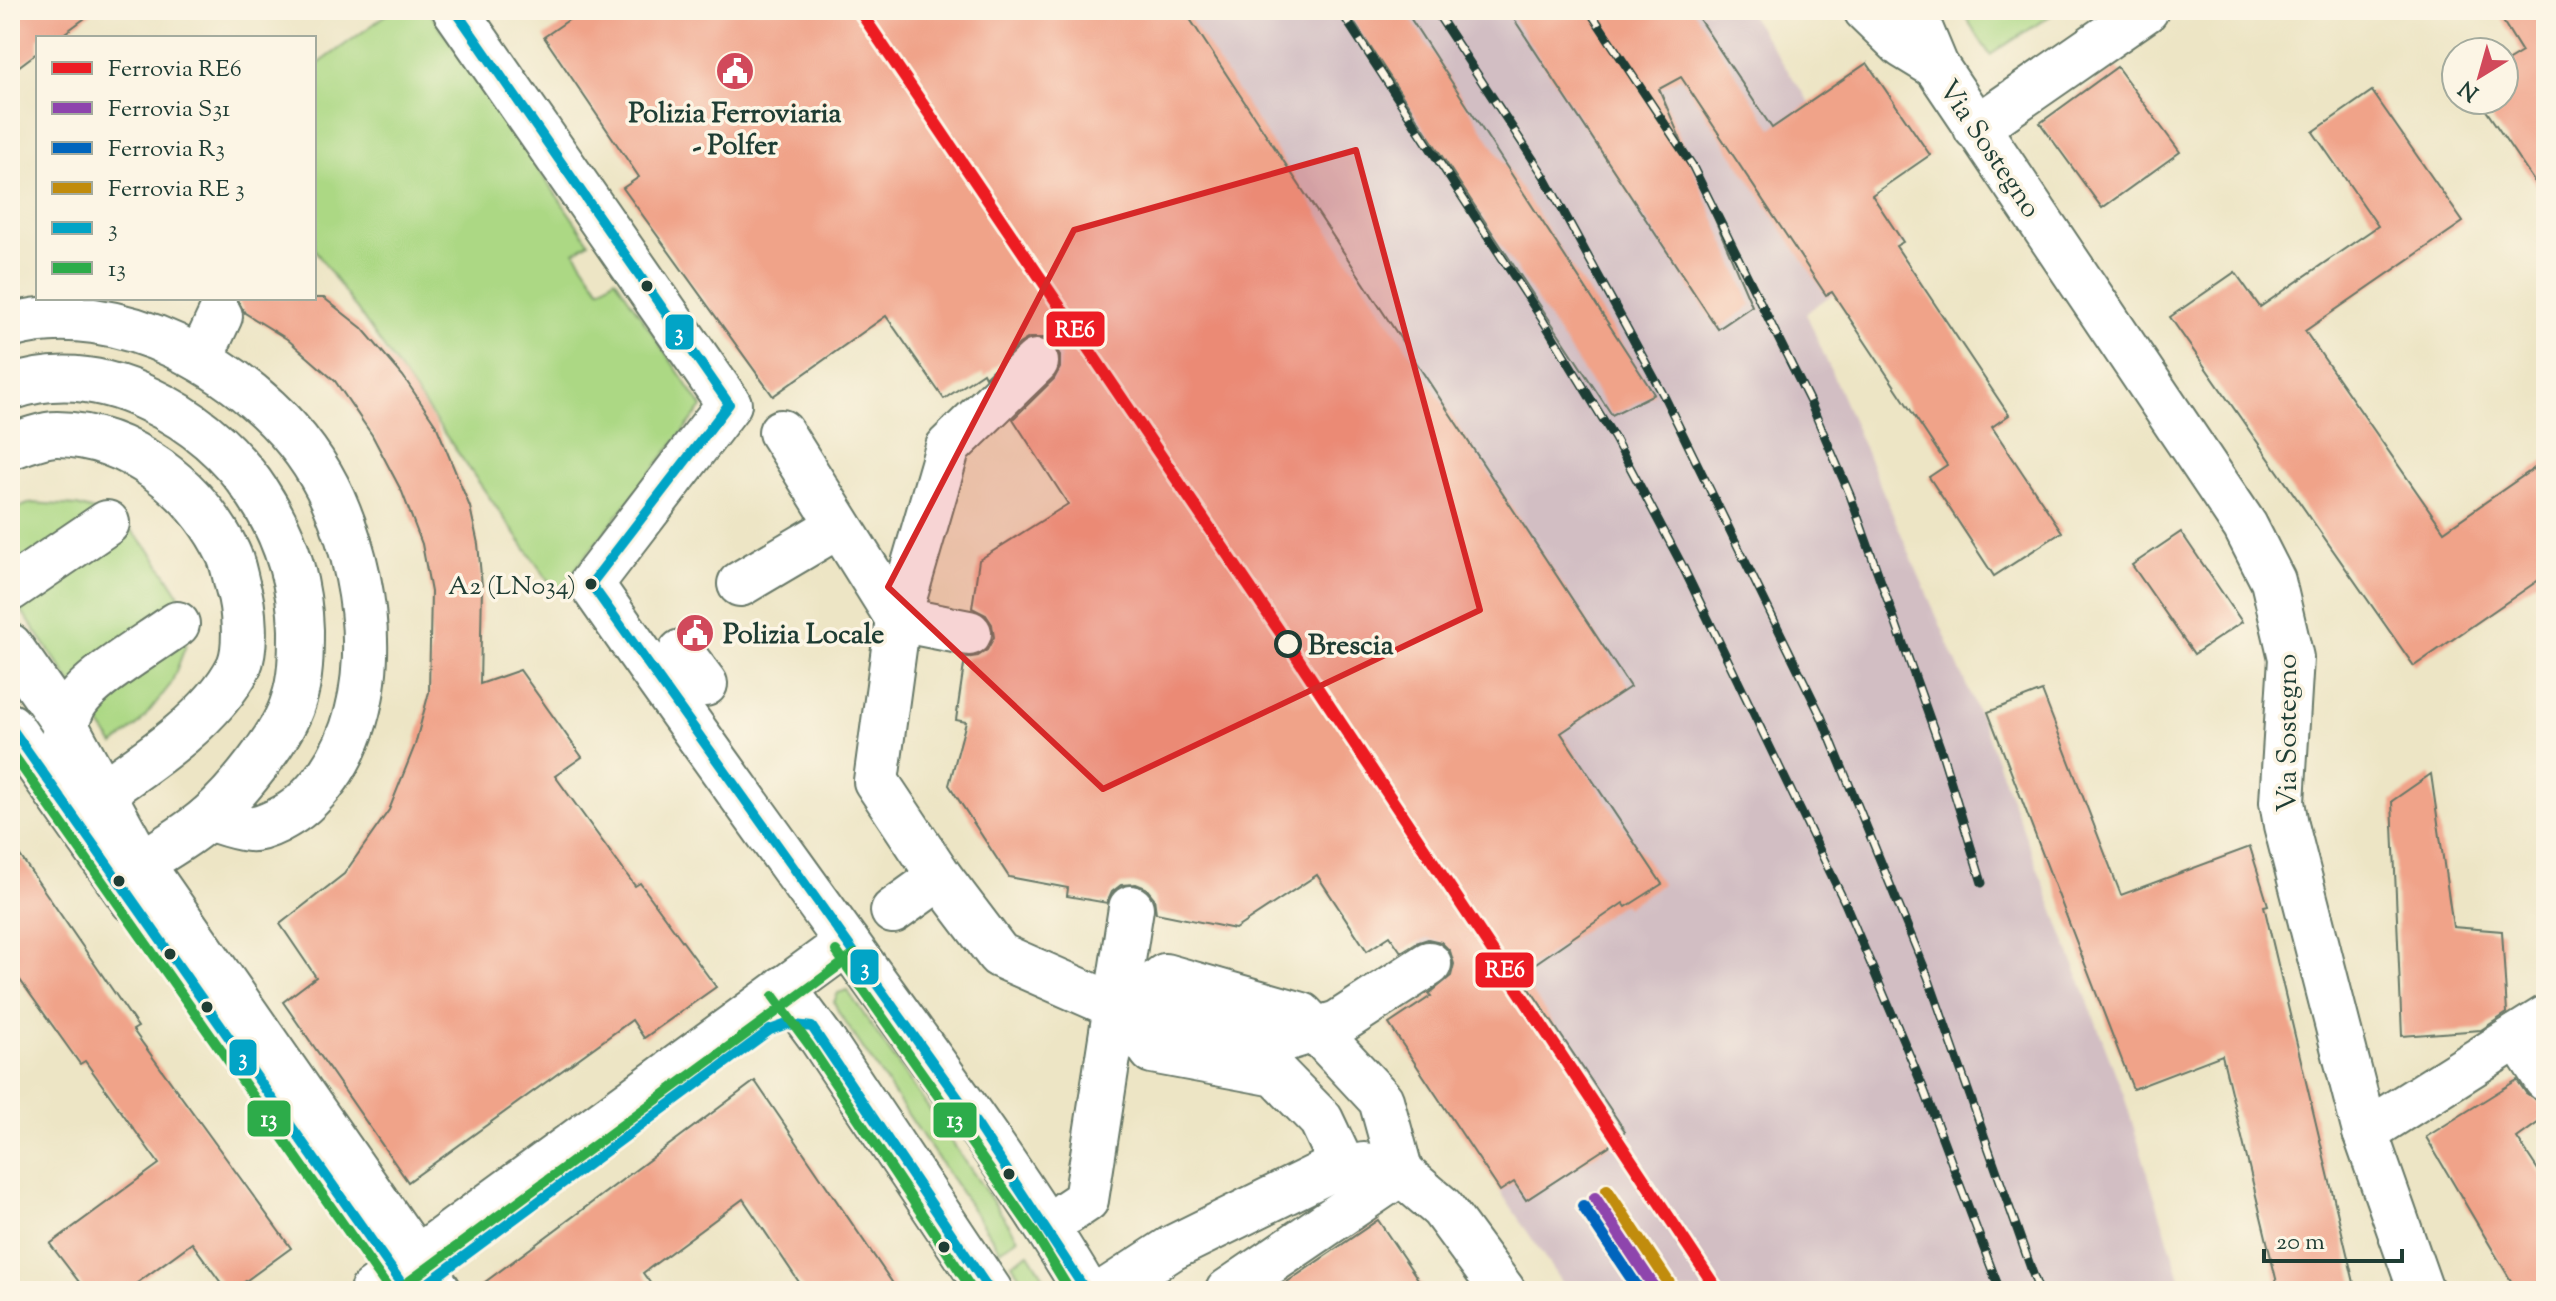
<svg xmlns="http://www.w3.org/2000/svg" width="2556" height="1301" viewBox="0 0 2556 1301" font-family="'Sorts Mill Goudy',serif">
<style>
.industrial{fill:#d2bec3}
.green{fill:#acd884;stroke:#668a5c;stroke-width:2}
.building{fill:#f0a389}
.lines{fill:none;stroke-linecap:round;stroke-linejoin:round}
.minor-casing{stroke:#677867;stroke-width:48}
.minor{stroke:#fff;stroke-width:44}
.rail-casing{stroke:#1f3d34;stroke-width:9}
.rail{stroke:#fcf5e5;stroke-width:6;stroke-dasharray:18;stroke-linecap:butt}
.bus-1-casing{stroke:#fcf5e5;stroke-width:16}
.bus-2-casing{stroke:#fcf5e5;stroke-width:16}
.bus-1{stroke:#02a4c6;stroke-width:10}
.bus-2{stroke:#2dac4a;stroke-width:10}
.rail-1-casing{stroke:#fcf5e5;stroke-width:18}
.rail-2-casing{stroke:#fcf5e5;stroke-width:18}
.rail-3-casing{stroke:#fcf5e5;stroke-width:18}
.rail-4-casing{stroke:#fcf5e5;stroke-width:18}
.rail-1{stroke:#ed1c24;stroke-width:12}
.rail-2{stroke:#8e44ad;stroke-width:12}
.rail-3{stroke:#0065bd;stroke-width:12}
.rail-4{stroke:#c18c0d;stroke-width:12}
.marked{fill:#d62828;fill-opacity:0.2;stroke:#d62828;stroke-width:6;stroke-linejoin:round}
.bus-dot{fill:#1f3d34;stroke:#fcf5e5;stroke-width:3}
.stop-dot{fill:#fcf5e5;stroke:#1f3d34;stroke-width:4}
.labels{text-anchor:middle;stroke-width:7;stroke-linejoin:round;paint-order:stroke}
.bus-label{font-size:26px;fill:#1f3d34;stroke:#fcf5e5;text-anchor:end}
.poi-label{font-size:28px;font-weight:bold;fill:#1f3d34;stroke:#fcf5e5}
.street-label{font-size:28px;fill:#1f3d34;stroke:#fcf5e5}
.stop-label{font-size:28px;font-weight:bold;fill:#1f3d34;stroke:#fcf5e5;text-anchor:start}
.line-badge{stroke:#fcf5e5;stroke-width:3}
.badge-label{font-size:22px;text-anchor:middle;font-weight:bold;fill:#fff}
</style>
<rect width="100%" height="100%" fill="#fcf5e5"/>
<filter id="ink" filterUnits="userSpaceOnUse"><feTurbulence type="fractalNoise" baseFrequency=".0125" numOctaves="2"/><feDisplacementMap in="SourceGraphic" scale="16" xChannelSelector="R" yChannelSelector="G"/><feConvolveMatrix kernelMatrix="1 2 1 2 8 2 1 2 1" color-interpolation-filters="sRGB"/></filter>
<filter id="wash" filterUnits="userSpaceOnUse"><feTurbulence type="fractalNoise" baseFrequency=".006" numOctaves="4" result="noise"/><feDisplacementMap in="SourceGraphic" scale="32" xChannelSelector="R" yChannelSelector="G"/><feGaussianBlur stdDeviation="1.8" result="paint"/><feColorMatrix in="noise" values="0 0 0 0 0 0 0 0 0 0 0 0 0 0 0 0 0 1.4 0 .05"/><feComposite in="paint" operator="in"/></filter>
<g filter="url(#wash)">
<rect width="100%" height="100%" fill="#ede5c5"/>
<!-- industrial -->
<polygon class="industrial" points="800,10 1747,10 1904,243 1806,313 1983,724 2124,1096 2184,1291 1567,1291 1500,1191 1554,1156 1417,946 1421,942"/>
<!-- green -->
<g class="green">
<polygon points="393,10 428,10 589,242 575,252 600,289 615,278 702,407 557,593 314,249 314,67"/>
<polygon points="1961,10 2059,10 1990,55"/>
<polygon points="31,503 77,506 121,519 153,554 178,593 186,645 171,684 139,724 114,745 10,594 10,511"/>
<polygon points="847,990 1018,1238 1000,1250 839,1013 834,1002 838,993"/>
<polygon points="1029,1253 1053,1291 1030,1291 1012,1264"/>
</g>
<g id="blocks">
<!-- building -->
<g class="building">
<polygon points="10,10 96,10 58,38 38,38 38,52 10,73"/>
<polygon points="583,10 1184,10 1630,687 1561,733 1662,884 1626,907 1623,903 1520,974 1625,1131 1609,1146 1526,1200 1514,1182 1500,1191 1389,1024 1431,996 1429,994 1451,976 1454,964 1450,951 1441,942 1428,939 1416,943 1401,952 1390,936 1367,951 1317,875 1235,929 1156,913 1154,898 1146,888 1136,884 1121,885 1112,892 1107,903 1067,896 1068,888 1009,877 949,785 966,722 956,720 965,658 978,656 987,650 994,637 992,624 986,615 972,608 979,560 1068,504 1013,419 1054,379 1060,368 1060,355 1053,344 1044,338 1029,338 1019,344 985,377 983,373 944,399 886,316 773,396 623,188 639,177 544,37"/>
<polygon points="1346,10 1405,10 1654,394 1612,415"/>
<polygon points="1508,10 1693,10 1772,128 1867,63 1930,155 1872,195 1903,242 1896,246 2009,415 1992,427 2062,532 1994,576 1929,477 1947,465 1832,292 1826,295 1681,77 1659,89 1752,306 1718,329"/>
<polygon points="2496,10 2546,10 2546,199 2479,100 2504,100 2504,63 2522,52"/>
<polygon points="2117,67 2180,152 2102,208 2040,123"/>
<polygon points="2372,91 2463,222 2305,331 2444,531 2546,460 2546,575 2414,666 2170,317 2235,272 2260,307 2378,226 2313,132"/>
<polygon points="236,298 324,298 362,328 403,376 436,425 470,507 478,544 482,586 480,684 520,670 582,757 555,776 635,886 640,883 716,987 644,1038 632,1020 408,1182 283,1002 316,977 280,924 344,874 389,810 415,745 429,692 431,592 422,544 402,492 372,435 335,381 287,339 245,313"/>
<polygon points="2181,532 2242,622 2194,654 2132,565"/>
<polygon points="2042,691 2121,895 2250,847 2268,905 2264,906 2356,1291 2279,1291 2222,1055 2133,1089 1988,712"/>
<polygon points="2431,774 2453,927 2502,931 2507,1013 2481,1030 2402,1036 2392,801"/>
<polygon points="10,841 138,1027 133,1030 291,1248 232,1291 227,1291 192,1243 126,1291 86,1291 50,1244 159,1164 85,1061 80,1064 10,966"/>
<polygon points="2517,1080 2526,1093 2539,1102 2546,1113 2546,1117 2517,1138 2546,1182 2546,1291 2517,1291 2426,1137"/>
<polygon points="755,1081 898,1291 805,1291 743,1199 643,1273 656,1291 473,1291"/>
<polygon points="1378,1220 1426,1291 1274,1291"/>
</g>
</g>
</g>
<g filter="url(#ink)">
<use href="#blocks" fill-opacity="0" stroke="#677867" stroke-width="2"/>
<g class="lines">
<defs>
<g id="minor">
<path d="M 455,10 L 729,404 L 591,584 C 680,712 772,838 863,965 C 940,1072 1019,1178 1086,1291"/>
<polyline points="1866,10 1903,46 1934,65"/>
<polyline points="1909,10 1918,23 1936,66 2245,526 2273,581 2291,658 2282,802 2286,825 2365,1132 2421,1291"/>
<polyline points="1976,128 2146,10"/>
<path d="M 10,326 C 64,310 124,322 175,346 C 242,379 302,430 333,499 C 375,594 386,729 303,804 C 292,814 263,831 249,829 C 236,828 221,822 208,818"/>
<polyline points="200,359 220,316"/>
<polyline points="1036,362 948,447 898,619 876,781 940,877 999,955 1115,1006 1275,1042 1338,1023 1429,964"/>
<path d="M 10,388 C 58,371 105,378 150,400 C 239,442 298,530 301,630 C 301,654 301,679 293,702 C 283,736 236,794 208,818 C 181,841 147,859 117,878"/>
<polyline points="781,432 898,619 969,633"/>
<path d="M 10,447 C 23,442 43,434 57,434 C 130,435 197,489 228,553 C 233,563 235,577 238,588 C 244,607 247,647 239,666 C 210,725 130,772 77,810"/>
<polyline points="740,584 838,526"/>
<polyline points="10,589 107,523"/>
<polyline points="10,646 66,726 141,863 439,1291"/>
<polyline points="681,652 705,684"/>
<polyline points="10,726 133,901"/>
<path d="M 60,752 C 64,735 67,713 78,699 C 96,675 151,643 177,624"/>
<polyline points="893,911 940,877"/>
<polyline points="784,988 821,1038 990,1291"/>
<polyline points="2518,1036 2546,1079"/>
<polyline points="2365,1132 2546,1018"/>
<polyline points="1344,1169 1321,1120 1276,1074 1152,1051 1138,1031 1147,991 1165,976 1302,1015 1381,1100 1401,1173"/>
<polyline points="1068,1212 1086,1200 1131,908"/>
<polyline points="372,1291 847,943"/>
<polyline points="1106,1291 1172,1248 1326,1172 1364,1165 1401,1173 1442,1208 1503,1291"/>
<polyline points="1228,1291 1401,1173"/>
</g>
</defs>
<!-- minor casing -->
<use href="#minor" class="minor-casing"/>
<!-- minor -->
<use href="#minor" class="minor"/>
<defs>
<g id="rail">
<polyline points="1340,10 1544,322 1615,439 1682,565 1845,903 1923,1087 2000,1291"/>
<polyline points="1435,10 1544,176 1664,396 1821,716 1928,977 2039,1291"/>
<polyline points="1589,10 1692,165 1810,402 1850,495 1941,750 1982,883"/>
</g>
</defs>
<!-- rail casing -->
<use href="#rail" class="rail-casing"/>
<!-- rail -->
<use href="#rail" class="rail"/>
<defs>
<g id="bus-1">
<polyline points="455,10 729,404 591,584 978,1126 1086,1291"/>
<polyline points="10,726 407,1291"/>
<polyline points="417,1291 770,1030 787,1024 812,1027 990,1291"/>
</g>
<g id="bus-2">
<polyline points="10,750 390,1291"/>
<polyline points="836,951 1036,1235 1070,1291"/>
<polyline points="773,996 810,1046 973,1291"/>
<polyline points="396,1291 855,954"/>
</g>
</defs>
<!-- bus-1 casing -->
<use href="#bus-1" class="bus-1-casing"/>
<!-- bus-2 casing -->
<use href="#bus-2" class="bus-2-casing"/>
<!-- bus-1 -->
<use href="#bus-1" class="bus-1"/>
<!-- bus-2 -->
<use href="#bus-2" class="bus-2"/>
<defs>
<polyline id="rail-1" points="859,10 1291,648 1718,1291"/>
<polyline id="rail-2" points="1595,1198 1657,1291"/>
<polyline id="rail-3" points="1583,1206 1640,1291"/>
<polyline id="rail-4" points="1607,1190 1669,1283"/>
</defs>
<!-- rail-1 casing -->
<use href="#rail-1" class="rail-1-casing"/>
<!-- rail-2 casing -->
<use href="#rail-2" class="rail-2-casing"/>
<!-- rail-3 casing -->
<use href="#rail-3" class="rail-3-casing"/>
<!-- rail-4 casing -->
<use href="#rail-4" class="rail-4-casing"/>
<!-- rail-1 -->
<use href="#rail-1" class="rail-1"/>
<!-- rail-2 -->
<use href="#rail-2" class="rail-2"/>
<!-- rail-3 -->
<use href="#rail-3" class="rail-3"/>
<!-- rail-4 -->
<use href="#rail-4" class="rail-4"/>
</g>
</g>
<!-- marked area -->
<path class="marked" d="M 1356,150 L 1480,610 L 1103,789 L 888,587 L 1074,230 Z"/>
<!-- icons -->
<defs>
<symbol id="civic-disc" viewBox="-11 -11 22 22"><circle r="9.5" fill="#d1495b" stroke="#fcf5e5"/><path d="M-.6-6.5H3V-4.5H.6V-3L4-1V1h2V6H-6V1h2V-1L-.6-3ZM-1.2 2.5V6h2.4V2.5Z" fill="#fff"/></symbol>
</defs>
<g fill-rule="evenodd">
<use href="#civic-disc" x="713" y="49" width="44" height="44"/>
<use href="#civic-disc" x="673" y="611" width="44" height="44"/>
</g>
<!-- markers -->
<g class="bus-dot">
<circle cx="647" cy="286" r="7"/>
<circle cx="591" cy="584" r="7"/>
<circle cx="119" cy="881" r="7"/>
<circle cx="170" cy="954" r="7"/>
<circle cx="207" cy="1007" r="7"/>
<circle cx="1009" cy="1174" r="7"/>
<circle cx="944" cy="1247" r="7"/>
</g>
<circle class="stop-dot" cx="1288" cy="644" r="12"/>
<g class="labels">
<!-- bus labels -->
<g class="bus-label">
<text x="576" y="594">A2 (LN034)</text>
</g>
<!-- poi labels -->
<g class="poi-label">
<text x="735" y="122">Polizia Ferroviaria<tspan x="735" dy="32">- Polfer</tspan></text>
<text x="723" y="643" text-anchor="start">Polizia Locale</text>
</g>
<!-- street labels -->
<g class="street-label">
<text transform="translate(1991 148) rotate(56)" y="10">Via Sostegno</text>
<text transform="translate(2286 733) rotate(-90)" y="10">Via Sostegno</text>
</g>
<!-- stop labels -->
<g class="stop-label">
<text x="1308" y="654">Brescia</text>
</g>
</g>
<g class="line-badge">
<rect x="1045" y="310" width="61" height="38" rx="8" fill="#ed1c24"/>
<rect x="664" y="313" width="31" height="38" rx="8" fill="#02a4c6"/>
<rect x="849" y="948" width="31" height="38" rx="8" fill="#02a4c6"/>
<rect x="1474" y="951" width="61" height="38" rx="8" fill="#ed1c24"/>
<rect x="228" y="1038" width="30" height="39" rx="8" fill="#02a4c6"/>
<rect x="246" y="1099" width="46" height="39" rx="8" fill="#2dac4a"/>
<rect x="932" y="1101" width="46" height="38" rx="8" fill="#2dac4a"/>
</g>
<g class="badge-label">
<text x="1075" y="337">RE6</text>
<text x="679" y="340">3</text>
<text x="865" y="975">3</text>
<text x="1505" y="977">RE6</text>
<text x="243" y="1065">3</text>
<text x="269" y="1126">13</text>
<text x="955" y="1127">13</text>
</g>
<!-- margin -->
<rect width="2556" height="1301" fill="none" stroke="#fcf5e5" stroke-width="40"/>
<!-- legend -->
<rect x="36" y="36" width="280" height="264" fill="#fcf5e5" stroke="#a4ab9e" stroke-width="2"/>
<rect x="52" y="62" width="40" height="12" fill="#ed1c24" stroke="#a4ab9e" stroke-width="2"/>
<text x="108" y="76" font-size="24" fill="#1f3d34">Ferrovia RE6</text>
<rect x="52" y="102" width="40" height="12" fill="#8e44ad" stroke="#a4ab9e" stroke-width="2"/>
<text x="108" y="116" font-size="24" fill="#1f3d34">Ferrovia S31</text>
<rect x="52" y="142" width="40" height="12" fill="#0065bd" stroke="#a4ab9e" stroke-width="2"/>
<text x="108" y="156" font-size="24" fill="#1f3d34">Ferrovia R3</text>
<rect x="52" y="182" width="40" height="12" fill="#c18c0d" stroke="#a4ab9e" stroke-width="2"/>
<text x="108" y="196" font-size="24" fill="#1f3d34">Ferrovia RE 3</text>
<rect x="52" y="222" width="40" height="12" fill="#02a4c6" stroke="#a4ab9e" stroke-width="2"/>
<text x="108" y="236" font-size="24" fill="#1f3d34">3</text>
<rect x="52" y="262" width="40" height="12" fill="#2dac4a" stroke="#a4ab9e" stroke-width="2"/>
<text x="108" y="276" font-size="24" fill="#1f3d34">13</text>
<!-- north arrow -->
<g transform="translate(2480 76) rotate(217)"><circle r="38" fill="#fcf5e5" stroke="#a4ab9e" stroke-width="2"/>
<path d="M0-6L14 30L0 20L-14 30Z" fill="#d1495b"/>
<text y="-12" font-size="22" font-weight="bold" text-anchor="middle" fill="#1f3d34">N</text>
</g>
<!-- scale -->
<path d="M2264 1249v12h138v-12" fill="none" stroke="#1f3d34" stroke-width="4"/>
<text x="2276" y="1249" font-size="24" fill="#1f3d34" stroke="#fcf5e5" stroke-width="6" paint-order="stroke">20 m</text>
</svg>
